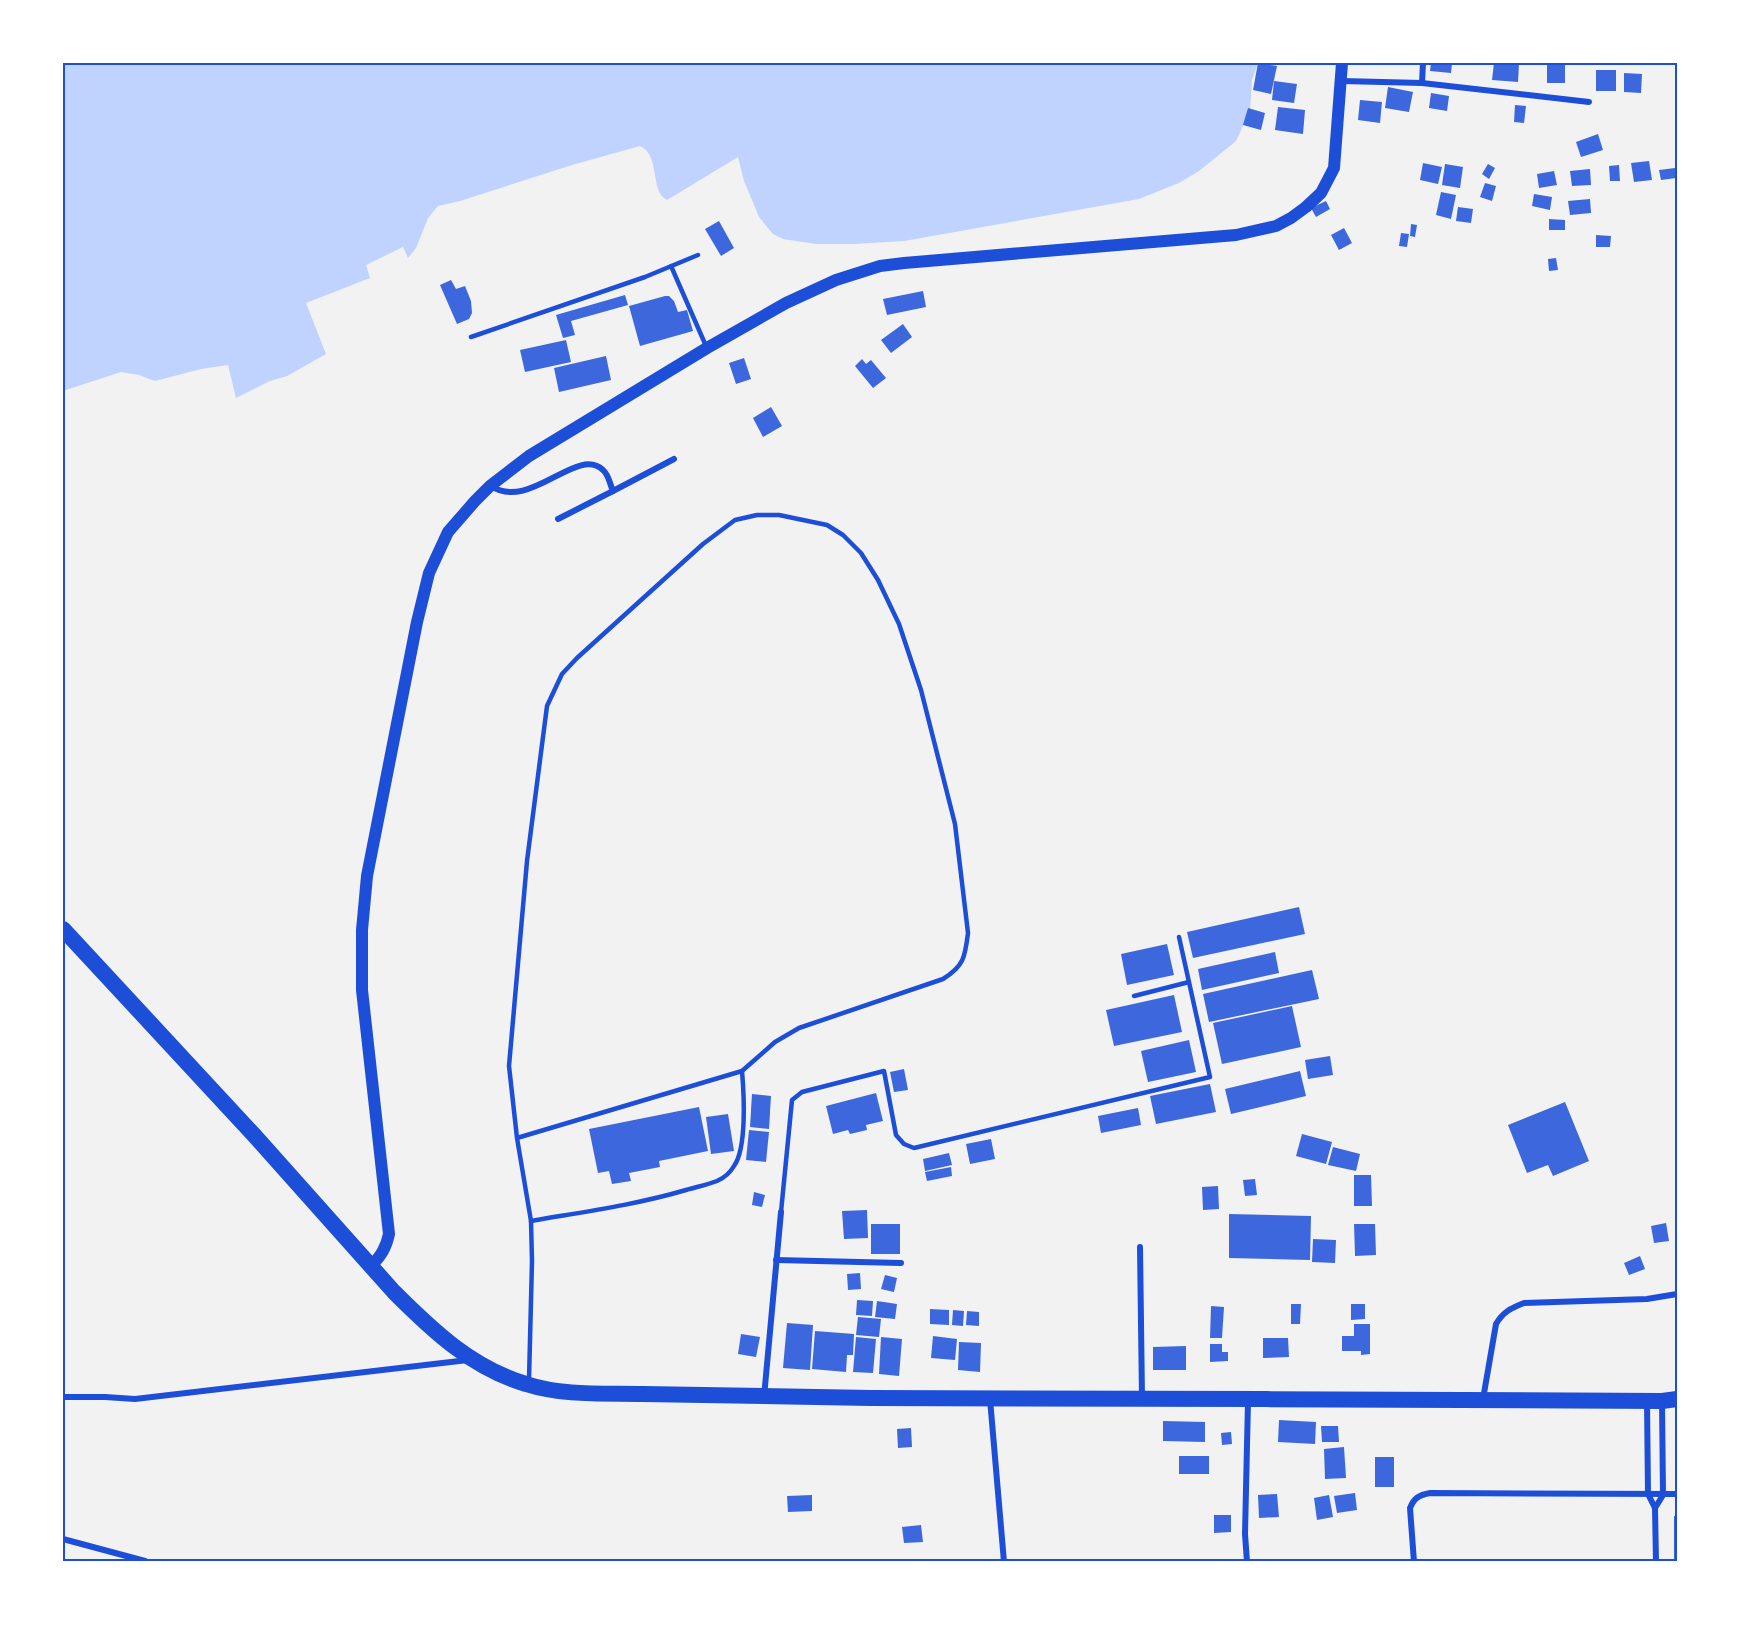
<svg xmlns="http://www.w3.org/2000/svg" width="1740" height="1625" viewBox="0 0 1740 1625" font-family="'DejaVu Sans',sans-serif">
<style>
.water{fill:#bfd3fe}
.building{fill:#3d67dc}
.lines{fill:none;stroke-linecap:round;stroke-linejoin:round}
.service{stroke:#1d4ed8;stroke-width:4.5}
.minor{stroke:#1d4ed8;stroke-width:6}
.secondary{stroke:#1d4ed8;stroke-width:12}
.trunk{stroke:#1d4ed8;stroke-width:16}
.neatline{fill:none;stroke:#1d4ed8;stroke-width:2}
</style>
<rect width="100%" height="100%" fill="#f2f2f2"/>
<!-- water -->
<path class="water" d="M 63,63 L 1258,63 L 1252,80 L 1250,111 L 1236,141 L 1199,171 L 1179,183 L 1139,199 L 904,241 L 854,244 L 816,244 L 783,239 L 773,234 L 759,217 L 744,181 L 738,157 L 667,200 C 649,191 661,155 640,146 L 572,165 L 460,201 L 438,206 L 428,218 L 416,248 L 408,258 L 403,247 L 366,265 L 370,278 L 306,303 L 326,354 L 287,376 L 270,381 L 236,398 L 228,365 L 201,369 L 155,381 L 139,375 L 121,372 L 63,391 Z"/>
<!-- building -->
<g class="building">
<polygon points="1258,63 1277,66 1271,94 1253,90"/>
<polygon points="1431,63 1452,63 1451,73 1430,71"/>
<polygon points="1494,63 1519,63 1518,82 1492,80"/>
<polygon points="1547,64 1565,65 1565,83 1547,83"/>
<rect x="1596" y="70" width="20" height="21"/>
<polygon points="1624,73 1642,74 1641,93 1624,92"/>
<polygon points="1274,81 1297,84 1294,103 1272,100"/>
<polygon points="1388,87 1413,92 1409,112 1385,108"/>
<polygon points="1431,93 1449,96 1447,111 1429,108"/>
<polygon points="1360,100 1382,102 1380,123 1358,120"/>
<polygon points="1515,105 1526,106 1524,123 1514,122"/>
<polygon points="1278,107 1305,110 1303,134 1275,130"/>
<polygon points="1248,108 1265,113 1261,130 1243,125"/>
<polygon points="1598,134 1603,150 1581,157 1576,142"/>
<polygon points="1649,161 1652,180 1634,182 1631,163"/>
<polygon points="1423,163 1442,167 1438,184 1420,180"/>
<polygon points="1445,164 1463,167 1460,188 1442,185"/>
<polygon points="1488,164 1495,168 1489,179 1482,174"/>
<polygon points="1619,165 1620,181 1610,181 1609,166"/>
<polygon points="1675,168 1676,178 1661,180 1659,170"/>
<polygon points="1590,169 1591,185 1572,186 1570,171"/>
<polygon points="1554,171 1557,185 1539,188 1537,174"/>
<polygon points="1485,183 1496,186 1492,201 1480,197"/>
<polygon points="1441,192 1456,195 1451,219 1436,215"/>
<polygon points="1534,194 1552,197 1550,210 1532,206"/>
<polygon points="1590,199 1591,213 1570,215 1568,201"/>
<polygon points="1326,201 1330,209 1316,217 1311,208"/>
<polygon points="1458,207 1473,209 1471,223 1456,221"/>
<polygon points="1549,219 1565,220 1565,230 1549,230"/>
<polygon points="719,221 734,248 721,256 705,229"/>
<polygon points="1411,224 1417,225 1415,237 1410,236"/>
<polygon points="1344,228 1352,243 1339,250 1331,235"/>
<polygon points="1401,233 1409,234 1407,247 1399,246"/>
<polygon points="1596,235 1611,236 1610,247 1596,247"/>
<polygon points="1556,258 1558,270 1549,271 1548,259"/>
<polygon points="451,280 456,289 465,286 471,301 472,313 469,319 457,324 440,285"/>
<polygon points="923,291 926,307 887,315 883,299"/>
<polygon points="625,295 628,305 571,321 575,335 563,338 556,315"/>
<polygon points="665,296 669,296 674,301 678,312 687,310 693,331 640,346 629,306"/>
<polygon points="903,324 912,337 891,353 881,340"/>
<polygon points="566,340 571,362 525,372 520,350"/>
<polygon points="606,356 611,380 559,392 554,368"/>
<polygon points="744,358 751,379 736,384 729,363"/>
<polygon points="862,359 866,364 871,360 886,378 873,388 855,366"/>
<polygon points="771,407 782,426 763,437 753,418"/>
<polygon points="1299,907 1305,934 1193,958 1187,932"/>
<polygon points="1167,944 1174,975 1127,985 1121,954"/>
<polygon points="1275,952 1279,973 1202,990 1198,969"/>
<polygon points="1312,970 1319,999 1209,1022 1203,994"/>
<polygon points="1174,995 1182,1032 1114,1046 1106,1010"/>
<polygon points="1292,1006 1301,1047 1222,1064 1213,1023"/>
<polygon points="1189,1040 1196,1072 1148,1082 1141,1051"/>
<polygon points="1330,1056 1333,1075 1308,1079 1305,1060"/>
<polygon points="904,1069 908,1090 894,1092 890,1072"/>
<polygon points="1300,1071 1306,1096 1231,1114 1225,1089"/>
<polygon points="1210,1084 1216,1112 1156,1124 1150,1096"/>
<polygon points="876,1093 883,1121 866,1125 867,1130 850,1134 848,1130 833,1134 826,1106"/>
<polygon points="752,1094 771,1096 769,1129 750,1127"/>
<polygon points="1565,1102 1589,1161 1553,1176 1548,1165 1527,1173 1508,1125"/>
<polygon points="699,1107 708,1151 659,1161 660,1167 629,1173 631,1181 612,1184 609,1171 598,1173 589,1129"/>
<polygon points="1138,1108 1141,1125 1101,1133 1098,1116"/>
<polygon points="728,1114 734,1151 711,1154 706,1117"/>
<polygon points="749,1130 769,1132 766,1162 746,1160"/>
<polygon points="1302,1134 1332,1142 1326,1164 1296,1156"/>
<polygon points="991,1139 995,1159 970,1164 966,1144"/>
<polygon points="1333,1147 1360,1154 1356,1171 1328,1165"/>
<polygon points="949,1153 952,1165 925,1171 923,1159"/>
<polygon points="951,1167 952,1176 927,1181 925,1172"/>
<polygon points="1354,1175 1371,1175 1372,1206 1354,1206"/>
<polygon points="1255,1179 1257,1195 1245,1196 1243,1180"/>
<polygon points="1218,1186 1219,1209 1203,1210 1202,1187"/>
<polygon points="754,1192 765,1195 762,1207 752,1205"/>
<polygon points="867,1210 868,1238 844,1239 842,1211"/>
<polygon points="1229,1214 1311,1216 1310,1260 1229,1258"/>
<polygon points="1666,1223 1669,1241 1654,1243 1651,1226"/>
<rect x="871" y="1224" width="29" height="30"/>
<polygon points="1354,1224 1375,1224 1376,1255 1355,1256"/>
<polygon points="1313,1239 1336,1240 1335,1263 1312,1262"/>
<polygon points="1640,1256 1645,1269 1629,1275 1624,1263"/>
<polygon points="860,1273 861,1289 848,1290 847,1274"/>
<polygon points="885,1275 897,1278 894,1292 881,1289"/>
<polygon points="857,1300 873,1301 872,1316 856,1315"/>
<polygon points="877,1301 897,1304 895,1319 875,1317"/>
<polygon points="1291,1304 1301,1304 1300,1324 1291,1324"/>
<polygon points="1351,1304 1365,1304 1365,1319 1351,1320"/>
<polygon points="1211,1306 1224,1307 1222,1338 1210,1338"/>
<polygon points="930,1309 949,1310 949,1325 930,1324"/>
<polygon points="953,1310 964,1311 963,1326 952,1325"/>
<polygon points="967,1311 979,1312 979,1326 966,1325"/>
<polygon points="858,1317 881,1319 879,1337 856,1335"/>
<polygon points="787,1323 813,1325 810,1370 783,1368"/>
<polygon points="1354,1324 1370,1324 1370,1354 1361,1355 1361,1351 1342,1351 1342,1336 1354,1336"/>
<polygon points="815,1331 854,1334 853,1355 847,1355 846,1372 812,1369"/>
<polygon points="741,1334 760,1337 756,1357 738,1354"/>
<polygon points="933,1336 957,1339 955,1360 931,1358"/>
<polygon points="856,1337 876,1339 873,1373 853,1372"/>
<polygon points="881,1337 902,1339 899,1376 879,1374"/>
<polygon points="1263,1338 1288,1338 1289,1357 1263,1358"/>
<polygon points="959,1342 981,1343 980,1372 958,1370"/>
<polygon points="1210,1344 1222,1344 1222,1352 1228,1352 1228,1361 1210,1362"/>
<polygon points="1186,1346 1186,1370 1153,1370 1153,1347"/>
<polygon points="1279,1420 1316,1422 1315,1444 1278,1442"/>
<polygon points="1163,1421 1205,1422 1205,1442 1163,1441"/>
<polygon points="1321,1426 1338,1426 1339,1442 1322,1442"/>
<polygon points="911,1428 912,1447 898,1448 897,1429"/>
<polygon points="1231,1432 1232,1444 1222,1445 1221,1433"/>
<polygon points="1344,1447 1346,1478 1325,1479 1324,1449"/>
<rect x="1179" y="1456" width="30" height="18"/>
<rect x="1375" y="1457" width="19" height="30"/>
<polygon points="1355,1493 1357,1510 1337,1513 1334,1496"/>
<polygon points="1277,1494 1279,1517 1259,1518 1258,1495"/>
<polygon points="812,1495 812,1511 788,1512 787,1496"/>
<polygon points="1329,1495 1333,1517 1317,1520 1314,1498"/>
<polygon points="1214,1515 1231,1515 1231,1532 1214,1533"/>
<polygon points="1674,1516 1677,1516 1677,1560 1674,1559"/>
<polygon points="921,1525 923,1542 904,1543 902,1527"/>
</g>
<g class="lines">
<!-- service -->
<g class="service">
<polyline points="671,266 706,346"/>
<polyline points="471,337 645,277 698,255"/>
<polyline points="1134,996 1189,982"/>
<path d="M 517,1138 L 742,1071 L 775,1042 L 799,1028 L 943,979 C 964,966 965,957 968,933 L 955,824 L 921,690 L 899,624 L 878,580 L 861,553 L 843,535 L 827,525 L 779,515 L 757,515 L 735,520 L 703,544 L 577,658 L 562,674 L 547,706 L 527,861 L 509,1066 L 517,1138 L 531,1221 L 532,1261 L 529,1380"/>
<polyline points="781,1212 792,1100 802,1092 884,1071 896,1135 904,1144 914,1148 1210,1077 1179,937"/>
<path d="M 531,1221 C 583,1212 635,1205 686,1190 C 696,1187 707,1185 717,1181 C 724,1178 730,1173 734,1166 C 747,1148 744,1094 742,1071"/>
</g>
<!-- minor -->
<g class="minor">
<polyline points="1342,81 1422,83 1589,102"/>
<polyline points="1422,83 1423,63"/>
<path d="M 491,486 C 530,512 577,445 603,470 C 609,475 610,485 613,491 L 558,519"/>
<polyline points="613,491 674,459"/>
<polyline points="1140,1247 1142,1398"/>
<polyline points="776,1260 901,1263"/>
<polyline points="63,1397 105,1397 135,1399 468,1360"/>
<polyline points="764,1397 781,1212"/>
<polyline points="990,1399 1004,1562"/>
<path d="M 1483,1399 L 1496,1324 C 1503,1312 1511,1308 1524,1303 L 1647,1299 L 1677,1294"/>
<polyline points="1647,1401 1648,1494 1655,1508 1656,1562"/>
<polyline points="1655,1508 1663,1495 1662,1401"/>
<polyline points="63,1539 145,1561"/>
<polyline points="1247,1562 1245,1534 1248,1401"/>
<path d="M 1414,1562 L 1410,1508 C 1414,1498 1419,1495 1430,1493 L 1677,1494"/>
</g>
<!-- secondary -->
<path class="secondary" d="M 371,1266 C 381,1256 386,1248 389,1234 L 362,990 L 362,930 L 367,876 L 417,622 L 429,573 L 448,532 L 475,501 L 490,486 L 529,456 L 707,348 L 786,303 L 836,280 L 880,266 L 904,263 L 1236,235 L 1276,226 L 1291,218 L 1306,207 L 1321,193 L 1334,168 L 1342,63"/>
<!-- trunk -->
<path class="trunk" d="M 63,929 L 254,1135 L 394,1292 C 433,1331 472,1368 526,1384 C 563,1396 605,1393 643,1394 C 719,1396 795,1397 871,1398 C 1135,1399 1398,1399 1662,1401 L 1677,1399"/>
</g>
<!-- border -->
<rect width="1740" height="1625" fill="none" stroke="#ffffff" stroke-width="129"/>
<rect x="64" y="64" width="1612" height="1496" class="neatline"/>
</svg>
